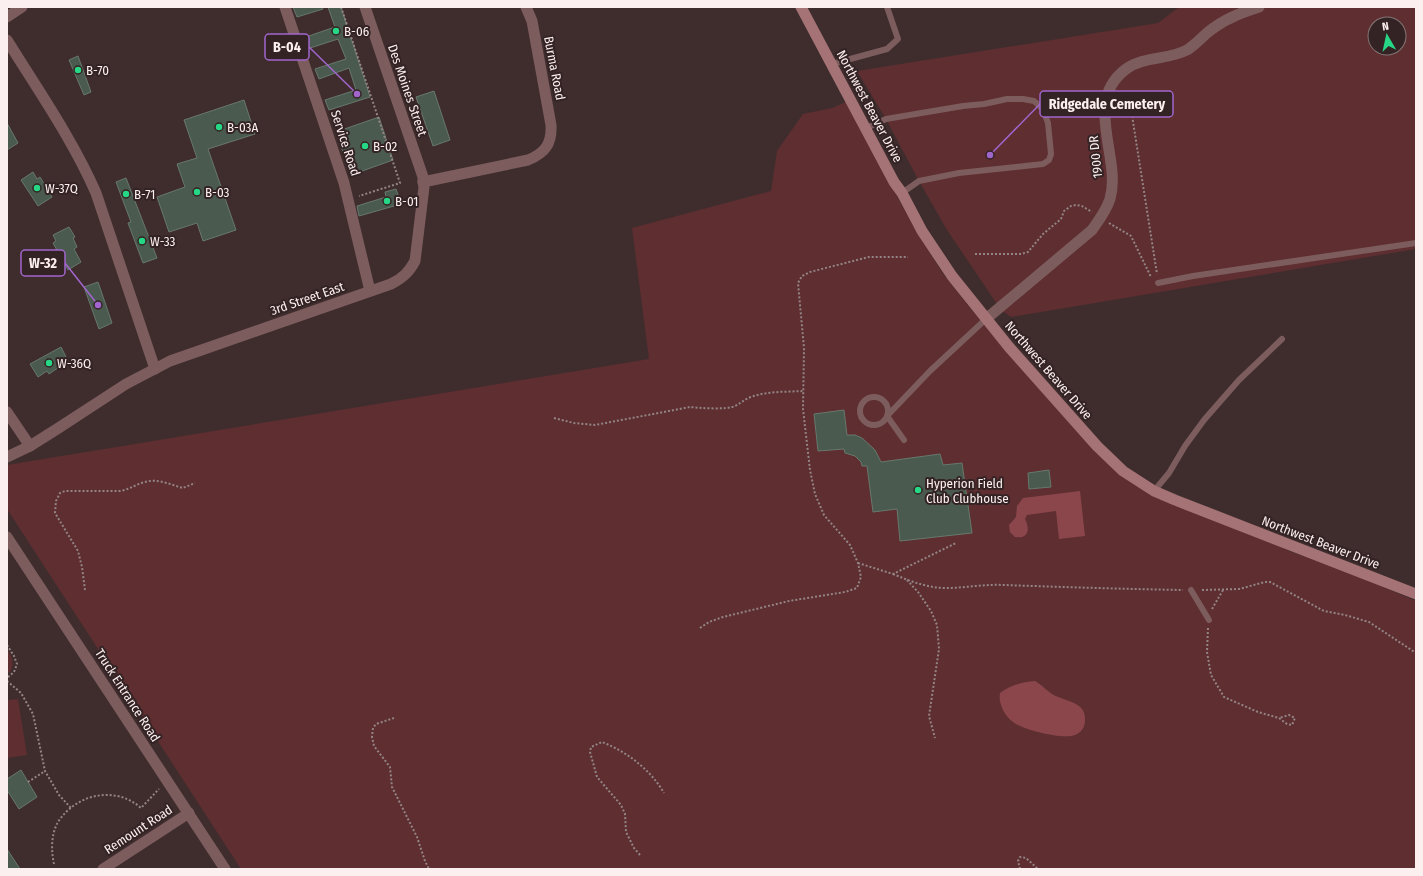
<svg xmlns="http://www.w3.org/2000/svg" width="1423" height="876" viewBox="0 0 1423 876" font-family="'Fira Sans Condensed',sans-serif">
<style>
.green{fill:#5e2e31;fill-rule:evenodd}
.water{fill:#8b464b}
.building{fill:#4a5a4f;stroke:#67786d}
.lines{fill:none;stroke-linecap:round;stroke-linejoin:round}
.path{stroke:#948585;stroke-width:2;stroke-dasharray:2 2;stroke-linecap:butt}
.service{stroke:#7d5c5d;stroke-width:6}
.minor{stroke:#7d5c5d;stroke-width:11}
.secondary{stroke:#a57375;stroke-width:11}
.poi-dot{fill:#26d886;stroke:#342324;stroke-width:1.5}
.labels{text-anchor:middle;stroke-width:4;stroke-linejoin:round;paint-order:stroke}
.poi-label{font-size:13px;fill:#fbefef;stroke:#342324;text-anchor:start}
.street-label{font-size:13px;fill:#fbefef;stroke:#342324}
.leader{fill:none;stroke:#a166cd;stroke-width:1.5}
.callout-dot{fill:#a166cd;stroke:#342324;stroke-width:1.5}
.callout{fill:#342324;stroke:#a166cd;stroke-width:1.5}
.callout-label{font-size:14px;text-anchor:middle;font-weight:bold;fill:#fbefef}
</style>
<rect width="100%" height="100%" fill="#3f2d2e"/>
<!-- green -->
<g class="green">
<path d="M 1179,7 L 1416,7 L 1416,249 L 1011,317 L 1001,310 L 947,230 L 919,181 L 886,119 L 857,71 L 1158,23 ZM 1375,24 L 1399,24 L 1399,48 L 1375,48 Z"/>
<polygon points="846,102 917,233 944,275 971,309 1108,464 1289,551 1355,575 1416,601 1416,869 241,869 7,509 7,465 649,359 632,228 771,191 777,151 803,114 832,108"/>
<path d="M 7,649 C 12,656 15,663 10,672 L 7,673 Z"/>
<polygon points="18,699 27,755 7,758 7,700"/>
</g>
<!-- water -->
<g class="water">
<path d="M 1080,491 L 1085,536 L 1059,539 L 1056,511 L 1027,515 L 1025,519 C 1030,529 1029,539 1015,537 L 1010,532 L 1009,525 L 1016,517 L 1017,506 L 1023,498 Z"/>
<path d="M 1035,681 C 1042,685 1046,690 1052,694 C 1061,700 1075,700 1082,709 C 1085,713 1085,717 1085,721 C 1085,727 1081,733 1075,735 C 1064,740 1022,730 1013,722 C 1005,716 998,704 1000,693 C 1011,685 1022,682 1035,681 Z"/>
</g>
<!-- building -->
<g class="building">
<polygon points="293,7 322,7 323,9 297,17"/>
<polygon points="328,7 341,7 370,97 329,110 325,100 356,90 349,68 319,79 315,69 346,59 338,39 307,49 303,38 335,27"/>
<polygon points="78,56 91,92 84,95 69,60"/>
<polygon points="434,91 450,140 433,146 416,97"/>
<polygon points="244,100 255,134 208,149 236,230 203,241 197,223 169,232 157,197 185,187 177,164 197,158 184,120"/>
<polygon points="379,117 393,160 351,175 336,132"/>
<polygon points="7,123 18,143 7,150"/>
<polygon points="33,172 37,179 40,177 52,197 38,206 21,180"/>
<polygon points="126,178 157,258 143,263 128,223 131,222 116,182"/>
<polygon points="396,189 401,204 359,216 357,206 386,197 385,192"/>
<polygon points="69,227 75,237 73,238 77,247 74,249 81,262 68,270 53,243 56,241 53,235"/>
<polygon points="98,282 112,323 99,329 84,287"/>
<polygon points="61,347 68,361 49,374 47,371 38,377 30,364"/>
<polygon points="844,410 847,435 855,435 862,438 875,450 881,462 940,454 943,465 962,463 972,533 900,541 897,509 873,512 867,466 862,466 861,462 855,456 845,453 844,449 818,451 814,414"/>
<polygon points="1049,470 1051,487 1029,489 1028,473"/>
<polygon points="21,770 37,797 19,809 7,790 7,779"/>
<polygon points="7,849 20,869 7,869"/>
</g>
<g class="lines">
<!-- path -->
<g class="path">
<polyline points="341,7 400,183 359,196"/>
<polyline points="1145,97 1132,102 1131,109 1157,274"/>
<polyline points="1109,223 1131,236 1151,277"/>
<polyline points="975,254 1021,254 1028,252 1043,234 1061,219 1064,211 1071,206 1076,205 1082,206 1092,212"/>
<path d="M 554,418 L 574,423 L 595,425 L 690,407 C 699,408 728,410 735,406 C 741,403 745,399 751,397 C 767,391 786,392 803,391"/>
<polyline points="858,563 893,574 956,543"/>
<path d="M 893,574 C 910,581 927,588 946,588 C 965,588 984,584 1003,585 C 1063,587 1123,589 1183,590"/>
<polyline points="907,580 918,592 931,611 937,625 939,649 929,716 935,738"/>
<path d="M 85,590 L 82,567 L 78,551 L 55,513 L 56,501 L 60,493 L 65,491 L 121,491 C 130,489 137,484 145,482 C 158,478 171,485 183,488 L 195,483"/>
<polyline points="1202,590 1239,589 1265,582 1270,582 1324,611 1345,615 1369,622 1416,653"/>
<polyline points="1212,609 1223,590"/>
<polyline points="700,628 709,622 723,617 789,601 845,592 857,588 861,577 858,563 850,545 824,515 815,494 810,470 803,409 804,348 798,283 802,276 810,272 849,262 869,257 908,257"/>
<polyline points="1208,628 1207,652 1211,675 1224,697 1258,712 1279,718 1287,724 1292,725 1295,718 1289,715 1279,718"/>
<polyline points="7,645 14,656 17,664 14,672 7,678"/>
<polyline points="7,681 21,693 33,714 45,771 59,795 71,808"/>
<polyline points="394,718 376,724 373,728 372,737 374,746 390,767 392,787 417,837 425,861 429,869"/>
<polyline points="28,782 45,771"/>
<path d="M 640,855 L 634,848 L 626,832 L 625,814 L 621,805 L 597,777 L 590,752 L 591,747 L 602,742 C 627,752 650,769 664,793"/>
<path d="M 54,864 C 51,851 51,834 58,822 C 76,794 115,785 141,808 L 159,789"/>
<polyline points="1020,869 1018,861 1020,857 1026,858 1038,869"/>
</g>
<!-- service -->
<g class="service">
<polyline points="832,64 887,49 898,39 887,7"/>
<polyline points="866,128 886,119 963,106 984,104 1007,99 1023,99 1034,101 1043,109 1048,123 1051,154 1049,160 1043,164 959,173 919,181 902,193"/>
<polyline points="1158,283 1193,276 1416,243"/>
<circle cx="874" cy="411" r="14"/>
<polyline points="904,440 887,416 930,371 986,319"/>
<polyline points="1154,491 1169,473 1185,446 1204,420 1239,380 1282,339"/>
<polyline points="1191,590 1209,620"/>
</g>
<!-- minor -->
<g class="minor">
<polyline points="285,7 344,183 370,291"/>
<polyline points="365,7 423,177 423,182"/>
<polyline points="7,17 22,7"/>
<path d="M 7,40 C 38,90 73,140 96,193 L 155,369"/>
<path d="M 986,319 L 1092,230 C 1099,220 1106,211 1110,199 C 1122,157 1082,102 1126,69 C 1144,56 1168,60 1187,50 C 1197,44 1205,33 1215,27 C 1229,17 1244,12 1259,7"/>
<polyline points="7,412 30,446"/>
<path d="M 7,457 L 30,446 L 57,429 L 126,384 L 170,361 L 391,284 C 403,278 409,272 415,261 L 424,187 L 423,182 L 528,160 C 545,153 552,144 551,125 L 532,21 L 526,7"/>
<polyline points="7,537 225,869"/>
<polyline points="103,869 189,813"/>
</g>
<!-- secondary -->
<polyline class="secondary" points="801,7 894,182 902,193 922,231 952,276 1009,347 1097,446 1123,471 1154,491 1175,500 1416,594"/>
</g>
<!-- markers -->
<g class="poi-dot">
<circle cx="336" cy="31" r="4"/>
<circle cx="78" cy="70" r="4"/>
<circle cx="219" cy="127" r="4"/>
<circle cx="365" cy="146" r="4"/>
<circle cx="37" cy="188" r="4"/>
<circle cx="197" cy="192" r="4"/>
<circle cx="126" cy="194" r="4"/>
<circle cx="387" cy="201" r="4"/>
<circle cx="142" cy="241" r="4"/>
<circle cx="49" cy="363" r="4"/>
<circle cx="918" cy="490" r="4"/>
</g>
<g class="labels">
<!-- poi labels -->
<g class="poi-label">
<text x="344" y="36">B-06</text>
<text x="86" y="75">B-70</text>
<text x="227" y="132">B-03A</text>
<text x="373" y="151">B-02</text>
<text x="45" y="193">W-37Q</text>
<text x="205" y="197">B-03</text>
<text x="134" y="199">B-71</text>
<text x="395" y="206">B-01</text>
<text x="150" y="246">W-33</text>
<text x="57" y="368">W-36Q</text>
<text x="926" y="488">Hyperion Field<tspan x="926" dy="15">Club Clubhouse</tspan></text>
</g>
<!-- street labels -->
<g class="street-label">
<text transform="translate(555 68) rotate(79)" y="5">Burma Road</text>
<text transform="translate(408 90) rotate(71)" y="5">Des Moines Street</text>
<text transform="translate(870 106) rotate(62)" y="5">Northwest Beaver Drive</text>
<text transform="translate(346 143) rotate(72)" y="5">Service Road</text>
<text transform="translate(1095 157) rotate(-96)" y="5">1900 DR</text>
<text transform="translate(307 298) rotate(-19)" y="5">3rd Street East</text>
<text transform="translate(1049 370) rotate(49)" y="5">Northwest Beaver Drive</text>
<text transform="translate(1321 542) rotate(21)" y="5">Northwest Beaver Drive</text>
<text transform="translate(128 695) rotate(57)" y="5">Truck Entrance Road</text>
<text transform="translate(138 829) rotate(-33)" y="5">Remount Road</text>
</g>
</g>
<!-- callouts -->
<path class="leader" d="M357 94L309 47M990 155L1040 104M98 305L65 263"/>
<g class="callout-dot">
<circle cx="357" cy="94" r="4"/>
<circle cx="990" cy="155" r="4"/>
<circle cx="98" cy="305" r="4"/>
</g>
<g class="callout">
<rect x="265" y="34" width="44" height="26" rx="4"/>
<rect x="1040" y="91" width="133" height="26" rx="4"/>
<rect x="21" y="250" width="44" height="26" rx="4"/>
</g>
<g class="callout-label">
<text x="287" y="52">B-04</text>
<text x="1107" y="109">Ridgedale Cemetery</text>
<text x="43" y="268">W-32</text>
</g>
<!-- border -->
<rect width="1423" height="876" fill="none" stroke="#fbefef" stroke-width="16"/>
<!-- north arrow -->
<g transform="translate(1387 36) rotate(351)"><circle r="19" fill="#342324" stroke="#847575"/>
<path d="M0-3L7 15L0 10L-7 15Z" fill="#26d886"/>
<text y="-6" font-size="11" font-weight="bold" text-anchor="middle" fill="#fbefef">N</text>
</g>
</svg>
